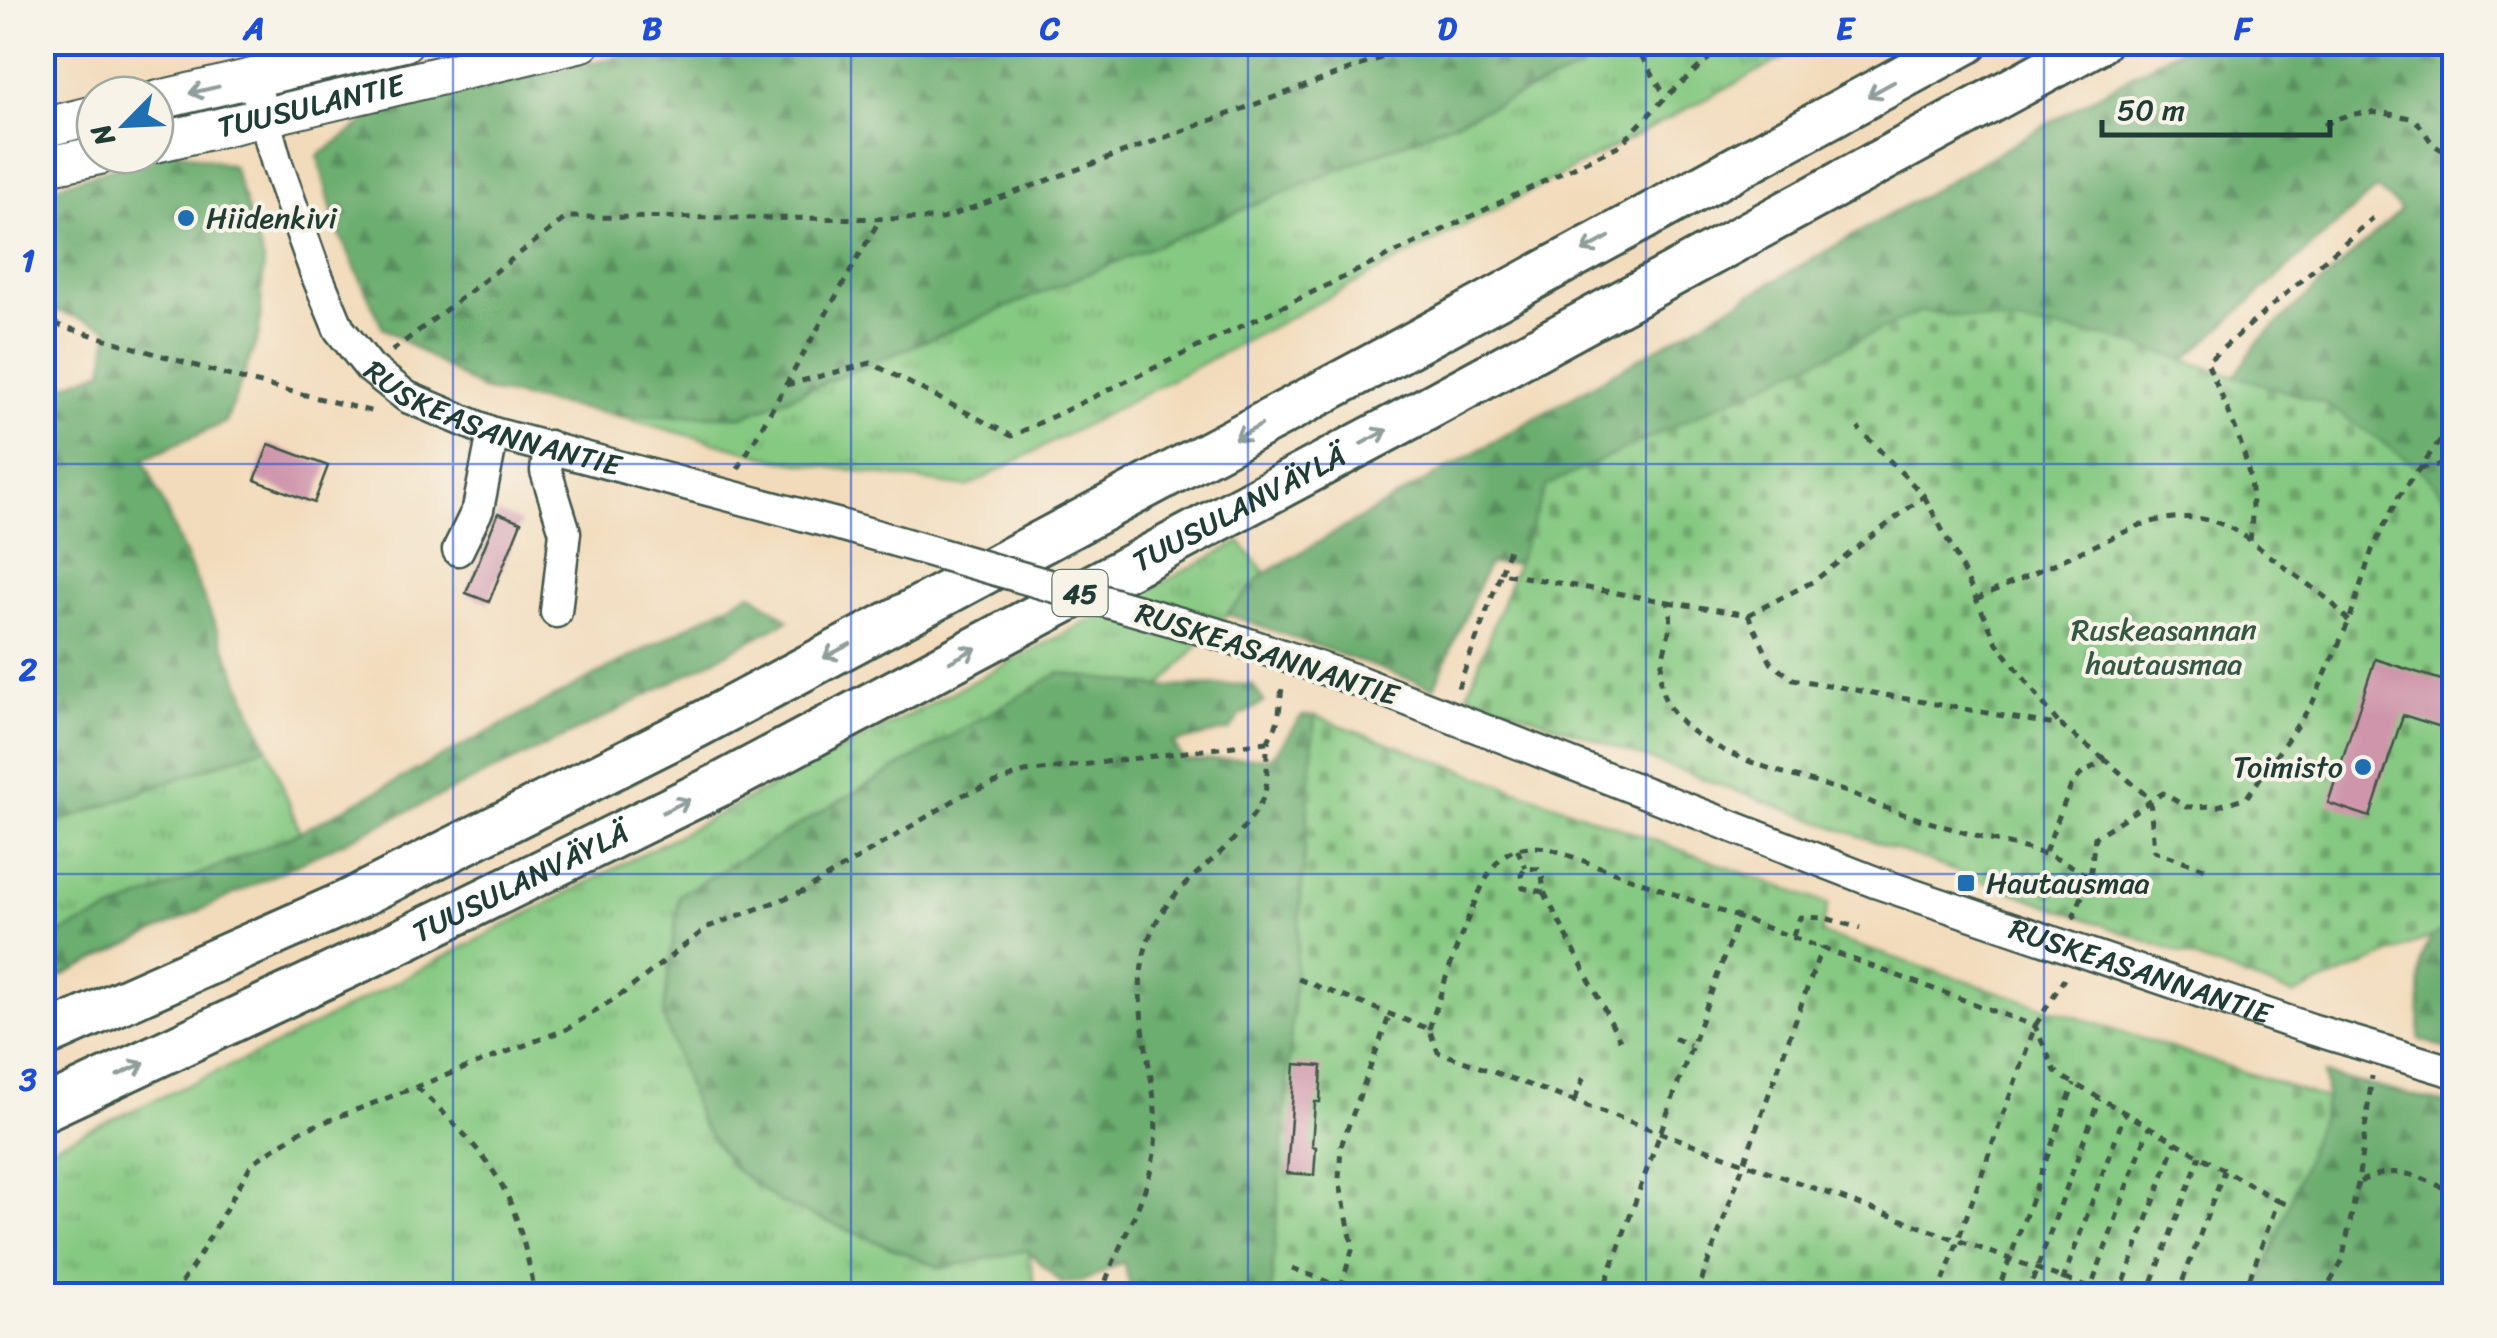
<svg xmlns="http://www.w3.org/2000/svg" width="2497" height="1338" viewBox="0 0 2497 1338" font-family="Sriracha,sans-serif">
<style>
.grass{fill:url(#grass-tufts);stroke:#52835b;stroke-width:2.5}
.forest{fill:url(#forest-firs);stroke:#467552;stroke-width:2.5}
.cemetery{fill:url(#cemetery-stones);stroke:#52835b;stroke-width:2.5}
.building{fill:#cf96ab}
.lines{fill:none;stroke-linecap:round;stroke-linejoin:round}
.minor-casing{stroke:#3f5548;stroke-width:35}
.major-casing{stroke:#3f5548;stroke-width:42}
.highway-casing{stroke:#3f5548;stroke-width:48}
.path{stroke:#3f5548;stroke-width:5;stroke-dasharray:8 8;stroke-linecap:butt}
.minor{stroke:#fff;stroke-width:30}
.major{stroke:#fff;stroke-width:38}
.highway{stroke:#fff;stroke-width:42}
.minor-bridge-casing{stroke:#3f5548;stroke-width:35;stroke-linecap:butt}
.minor-bridge{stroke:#fff;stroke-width:30}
.oneway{stroke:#8f9e9a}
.grid{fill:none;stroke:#1d4ed8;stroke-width:2.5;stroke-opacity:0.55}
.poi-dot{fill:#1f6fb2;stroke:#f7f3e8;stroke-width:4}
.labels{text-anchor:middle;stroke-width:8;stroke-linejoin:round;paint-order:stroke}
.shield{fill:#f7f3e8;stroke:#60746a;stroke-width:2.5}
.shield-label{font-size:28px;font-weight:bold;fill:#1f3d34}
.street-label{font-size:30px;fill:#1f3d34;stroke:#f7f3e8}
.poi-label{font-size:30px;fill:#1f3d34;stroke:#f7f3e8;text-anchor:start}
.park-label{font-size:30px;fill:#345944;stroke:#f7f3e8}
.neatline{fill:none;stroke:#1d4ed8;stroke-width:4}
.grid-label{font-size:32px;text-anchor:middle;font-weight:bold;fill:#1d4ed8}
</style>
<defs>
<pattern id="grass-tufts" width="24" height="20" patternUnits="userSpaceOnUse" patternTransform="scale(2.5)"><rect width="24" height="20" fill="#86c982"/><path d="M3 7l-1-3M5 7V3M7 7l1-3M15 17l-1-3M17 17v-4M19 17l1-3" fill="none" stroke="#6da46b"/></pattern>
<pattern id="forest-firs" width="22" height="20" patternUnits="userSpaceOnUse" patternTransform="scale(2.5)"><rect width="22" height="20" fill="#6cad70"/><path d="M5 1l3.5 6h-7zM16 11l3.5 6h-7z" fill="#588e5d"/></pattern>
<pattern id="cemetery-stones" width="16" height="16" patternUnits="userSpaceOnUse" patternTransform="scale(2.5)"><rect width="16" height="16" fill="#86c982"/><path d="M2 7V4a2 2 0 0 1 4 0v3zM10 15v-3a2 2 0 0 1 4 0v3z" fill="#6da46b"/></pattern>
</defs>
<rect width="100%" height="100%" fill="#f7f3e8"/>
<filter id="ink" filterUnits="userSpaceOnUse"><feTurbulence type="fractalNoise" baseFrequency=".01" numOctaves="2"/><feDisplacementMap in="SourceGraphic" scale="20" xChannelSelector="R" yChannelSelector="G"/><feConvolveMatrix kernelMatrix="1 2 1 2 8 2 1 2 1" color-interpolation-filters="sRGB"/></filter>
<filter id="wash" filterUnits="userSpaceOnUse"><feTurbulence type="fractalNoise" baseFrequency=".0048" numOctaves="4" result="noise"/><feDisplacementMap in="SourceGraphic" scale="40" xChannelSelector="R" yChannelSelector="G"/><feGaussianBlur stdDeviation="2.25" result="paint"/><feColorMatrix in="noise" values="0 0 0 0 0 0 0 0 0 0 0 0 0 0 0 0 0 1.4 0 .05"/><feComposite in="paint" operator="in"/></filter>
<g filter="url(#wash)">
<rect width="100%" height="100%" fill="#f2dbbb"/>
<!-- grass -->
<g class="grass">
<polygon points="1567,43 1812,43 967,487 780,460 613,415 744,416 1581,69"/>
<polygon points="1240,542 1265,573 1160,687 1059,673 779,1202 941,1268 1028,1250 1037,1295 43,1295 42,1151 272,1047"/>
<polygon points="267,746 300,832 43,940 43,828"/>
</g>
<!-- forest -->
<g class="forest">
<polygon points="1567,43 1582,69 744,416 613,415 482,390 383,328 335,224 318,156 379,112 676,43"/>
<polygon points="2189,43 2454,43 2454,558 2229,384 2258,342 2401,210 2377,188 2130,409 1571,562 1488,564 1434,688 1227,614 1265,573"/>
<polygon points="172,150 233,166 264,261 259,334 226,422 144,459 267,746 43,828 43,389 48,392 104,370 109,328 43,306 43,190"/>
<polygon points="751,593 789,620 602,719 43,985 43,940 300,832"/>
<path d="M 1059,673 L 1160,687 L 1252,684 L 1264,702 L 1240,716 L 1230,730 L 1173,743 L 1184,761 L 1271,757 C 1284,745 1290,729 1302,716 L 1315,716 L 1271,1295 L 1129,1295 L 1131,1289 L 1123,1262 L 1082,1282 L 1061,1283 L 1027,1250 L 941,1268 L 779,1202 L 733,1168 L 700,1122 L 663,1016 L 679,895 Z"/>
<polygon points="2454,915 2454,1051 2419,1039 2421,961 2437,923"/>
<polygon points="2324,1074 2454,1106 2454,1295 2256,1296 2327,1099"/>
</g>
<!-- cemetery -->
<g class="cemetery">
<polygon points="1921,311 2110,337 2326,404 2419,468 2454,506 2454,927 2294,995 1468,693 1546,486"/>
<polygon points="1315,716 1828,904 1821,934 2327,1099 2256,1295 1271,1296"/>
</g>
<g id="blocks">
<!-- building -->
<g class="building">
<polygon points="269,444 328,466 314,503 255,480"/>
<polygon points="498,513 521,522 489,602 466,593"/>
<polygon points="2375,659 2454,684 2454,731 2403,715 2370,817 2328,803"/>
<polygon points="1295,1064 1322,1066 1320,1102 1315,1102 1312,1146 1316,1147 1314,1175 1287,1173"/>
</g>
</g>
</g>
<g filter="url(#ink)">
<use href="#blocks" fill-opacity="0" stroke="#3f5548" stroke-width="2.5"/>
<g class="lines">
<defs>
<g id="minor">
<path id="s1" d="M 253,78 L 277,164 L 315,271 L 339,329 L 370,368 L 407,397 L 493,433 L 840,525"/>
<polyline points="549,446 546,471 565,532 556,612"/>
<polyline points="458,550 478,509 493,433"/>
<path id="s2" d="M 1225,636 L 1353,679 L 1875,882 L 2311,1029 L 2454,1072"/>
</g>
<g id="major">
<polyline points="155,101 404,42"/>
<polyline points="42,128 95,115"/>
<path id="s3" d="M 155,143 L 582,42"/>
<polyline points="42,167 100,155"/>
</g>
<g id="highway">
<polyline points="42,1037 345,903 697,726 1398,352 1967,42"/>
<path id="s4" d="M 42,1110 L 370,956 L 725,782 L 1428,408 L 2099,42"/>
</g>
</defs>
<!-- minor casing -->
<use href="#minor" class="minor-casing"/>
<!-- major casing -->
<use href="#major" class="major-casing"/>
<!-- highway casing -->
<use href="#highway" class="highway-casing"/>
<!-- path -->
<g class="path">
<polyline points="1633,42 1666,97"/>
<polyline points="42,53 86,42"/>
<path d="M 2324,125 C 2356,108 2380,111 2414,119 C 2430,134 2429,151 2454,152"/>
<polyline points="42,277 55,324 237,378 374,412"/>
<polyline points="42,321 55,324"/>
<polyline points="392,351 567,217 942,219 1425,42"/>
<polyline points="786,385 871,363 1012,436 1620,145 1666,97 1727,42"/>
<polyline points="2419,468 2454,463"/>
<polyline points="738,469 880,219"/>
<polyline points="1924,496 1952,548 1997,643 2059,724"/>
<polyline points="1501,573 1511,543"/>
<path d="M 1976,599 L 2138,526 C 2181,512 2213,514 2250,540"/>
<polyline points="1668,602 1748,615 1771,663 1793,679 2061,726 2106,760"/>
<polyline points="1748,615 1814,581 1924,496 1858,428"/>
<path d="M 2349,621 L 2329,600 L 2250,541 C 2259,466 2235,429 2207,362 L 2373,218"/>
<path d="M 1458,688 L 1501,573 L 1668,602 C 1679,632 1650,664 1665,699 C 1689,755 1800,776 1853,794 C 1862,797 1871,803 1881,806 C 1912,818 1944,826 1976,836 C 2019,848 2052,850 2090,878"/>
<polyline points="1517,849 1526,868"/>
<polyline points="2045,852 2071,786 2083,772 2106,760 2150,799 2154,851 2207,869"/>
<polyline points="1544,892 1523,888 1521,875 1526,868 1538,869 1542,875 1544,892 1620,1040"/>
<polyline points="2076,918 2074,915 2090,878 2095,837 2163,793 2186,807 2218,806 2247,797 2312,704 2349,621 2372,550 2399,496 2439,442 2454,427"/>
<polyline points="1793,936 1800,917 1825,918 1860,928"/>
<polyline points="1298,979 1429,1029 1438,1052 2112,1296"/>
<path d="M 1429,1029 C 1442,990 1474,887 1499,860 C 1512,846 1533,845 1551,849 L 2035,1026 L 2055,1071 L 2061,1076 L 2278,1201 L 2243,1296"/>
<polyline points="1674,1038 1690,1045"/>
<path d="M 417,1087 C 447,1116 479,1146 500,1182 C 520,1217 527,1257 536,1296"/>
<polyline points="1575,1100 1584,1076"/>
<path d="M 2360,1182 C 2394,1162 2421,1177 2454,1193"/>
<polyline points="2278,1201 2289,1205"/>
<polyline points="1292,1268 1364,1296"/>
<polyline points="1341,1287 1353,1247 1339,1179 1341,1146 1390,1014"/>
<polyline points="172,1296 195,1263 252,1163 301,1131 567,1029 625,992 708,927 802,892 963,795 1025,772 1267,742"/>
<path d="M 1101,1296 C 1116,1244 1150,1199 1155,1145 C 1161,1078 1127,1014 1146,947 C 1164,885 1217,867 1251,818 C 1272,790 1266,779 1267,746 C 1268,738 1273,733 1276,726 C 1280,714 1280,700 1282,688"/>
<polyline points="1601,1296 1739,916"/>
<polyline points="1696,1296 1822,947"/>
<polyline points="1938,1296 2035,1026 2064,979"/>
<polyline points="1996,1296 2074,1084"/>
<polyline points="2027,1296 2099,1099"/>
<polyline points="2057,1296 2125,1113"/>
<polyline points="2088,1296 2149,1127"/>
<polyline points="2119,1296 2176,1142"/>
<polyline points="2147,1296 2200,1156"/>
<polyline points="2177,1296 2224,1171"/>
<polyline points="2322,1296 2342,1262 2358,1183 2372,1076"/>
<polyline points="2450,1296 2454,1290"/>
</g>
<!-- minor -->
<use href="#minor" class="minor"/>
<!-- major -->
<use href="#major" class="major"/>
<!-- highway -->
<use href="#highway" class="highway"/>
<defs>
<polyline id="minor-bridge" points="840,525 1225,636"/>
</defs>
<!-- minor-bridge casing -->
<use href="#minor-bridge" class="minor-bridge-casing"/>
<!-- minor-bridge -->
<use href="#minor-bridge" class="minor-bridge"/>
</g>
<!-- one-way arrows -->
<defs><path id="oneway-shaft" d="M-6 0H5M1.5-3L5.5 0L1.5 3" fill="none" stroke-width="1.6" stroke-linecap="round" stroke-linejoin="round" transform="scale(2.5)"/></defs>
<g class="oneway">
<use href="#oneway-shaft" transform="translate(1881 89) rotate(151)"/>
<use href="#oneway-shaft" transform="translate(204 90) rotate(167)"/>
<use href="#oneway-shaft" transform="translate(1596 244) rotate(151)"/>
<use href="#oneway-shaft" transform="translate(1248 432) rotate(152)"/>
<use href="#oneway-shaft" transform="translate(1374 437) rotate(-28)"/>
<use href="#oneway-shaft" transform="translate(837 651) rotate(152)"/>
<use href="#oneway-shaft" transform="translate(963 655) rotate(-28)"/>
<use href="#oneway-shaft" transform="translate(676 806) rotate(-26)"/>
<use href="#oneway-shaft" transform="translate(131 1069) rotate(-25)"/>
</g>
</g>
<!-- grid -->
<path class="grid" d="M 453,42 L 453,1296M 851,42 L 851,1296M 1248,42 L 1248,1296M 1646,42 L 1646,1296M 2044,42 L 2044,1296M 42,464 L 2454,464M 42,874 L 2454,874"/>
<!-- markers -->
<g class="poi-dot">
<circle cx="186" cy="218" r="10"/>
<circle cx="2363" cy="767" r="10"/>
<rect x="1956" y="873" width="20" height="20" rx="5"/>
</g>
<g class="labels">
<!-- shield labels -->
<rect class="shield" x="1052.5" y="570" width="55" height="46" rx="8"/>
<g class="shield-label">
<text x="1080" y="603">45</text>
</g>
<!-- street labels -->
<g class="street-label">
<text dy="10" stroke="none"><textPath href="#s3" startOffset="160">TUUSULANTIE</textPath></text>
<text dy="10" stroke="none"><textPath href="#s1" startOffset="450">RUSKEASANNANTIE</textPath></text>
<text dy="10" stroke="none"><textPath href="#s4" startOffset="1340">TUUSULANVÄYLÄ</textPath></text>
<text transform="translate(1267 654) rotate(18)" y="10">RUSKEASANNANTIE</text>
<text dy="10" stroke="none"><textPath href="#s4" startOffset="530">TUUSULANVÄYLÄ</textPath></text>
<text dy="10" stroke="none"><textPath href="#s2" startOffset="975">RUSKEASANNANTIE</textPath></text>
</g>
<!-- poi labels -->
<g class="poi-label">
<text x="206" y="228">Hiidenkivi</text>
<text x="2343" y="777" text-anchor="end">Toimisto</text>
<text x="1986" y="893">Hautausmaa</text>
</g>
<!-- park labels -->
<g class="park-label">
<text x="2164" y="640">Ruskeasannan<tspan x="2164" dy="34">hautausmaa</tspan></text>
</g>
</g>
<!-- margin -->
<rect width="2497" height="1338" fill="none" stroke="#f7f3e8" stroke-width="110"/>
<!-- north arrow -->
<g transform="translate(125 125) rotate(246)"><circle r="48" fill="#f7f3e8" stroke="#a1aaa0" stroke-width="2.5"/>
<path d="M0-8L18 38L0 25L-18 38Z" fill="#1f6fb2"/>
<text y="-15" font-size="28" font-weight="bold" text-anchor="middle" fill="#1f3d34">N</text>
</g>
<!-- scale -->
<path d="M2102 120v15h228v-15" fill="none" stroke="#1f3d34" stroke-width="5"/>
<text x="2117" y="120" font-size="30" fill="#1f3d34" stroke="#f7f3e8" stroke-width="8" paint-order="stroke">50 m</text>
<rect x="55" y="55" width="2387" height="1228" class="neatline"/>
<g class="grid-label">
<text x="254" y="39">A</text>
<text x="652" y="39">B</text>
<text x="1050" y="39">C</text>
<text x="1447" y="39">D</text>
<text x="1845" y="39">E</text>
<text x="2243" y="39">F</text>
<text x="28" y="271">1</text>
<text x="28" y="680">2</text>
<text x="28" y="1090">3</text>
</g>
</svg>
